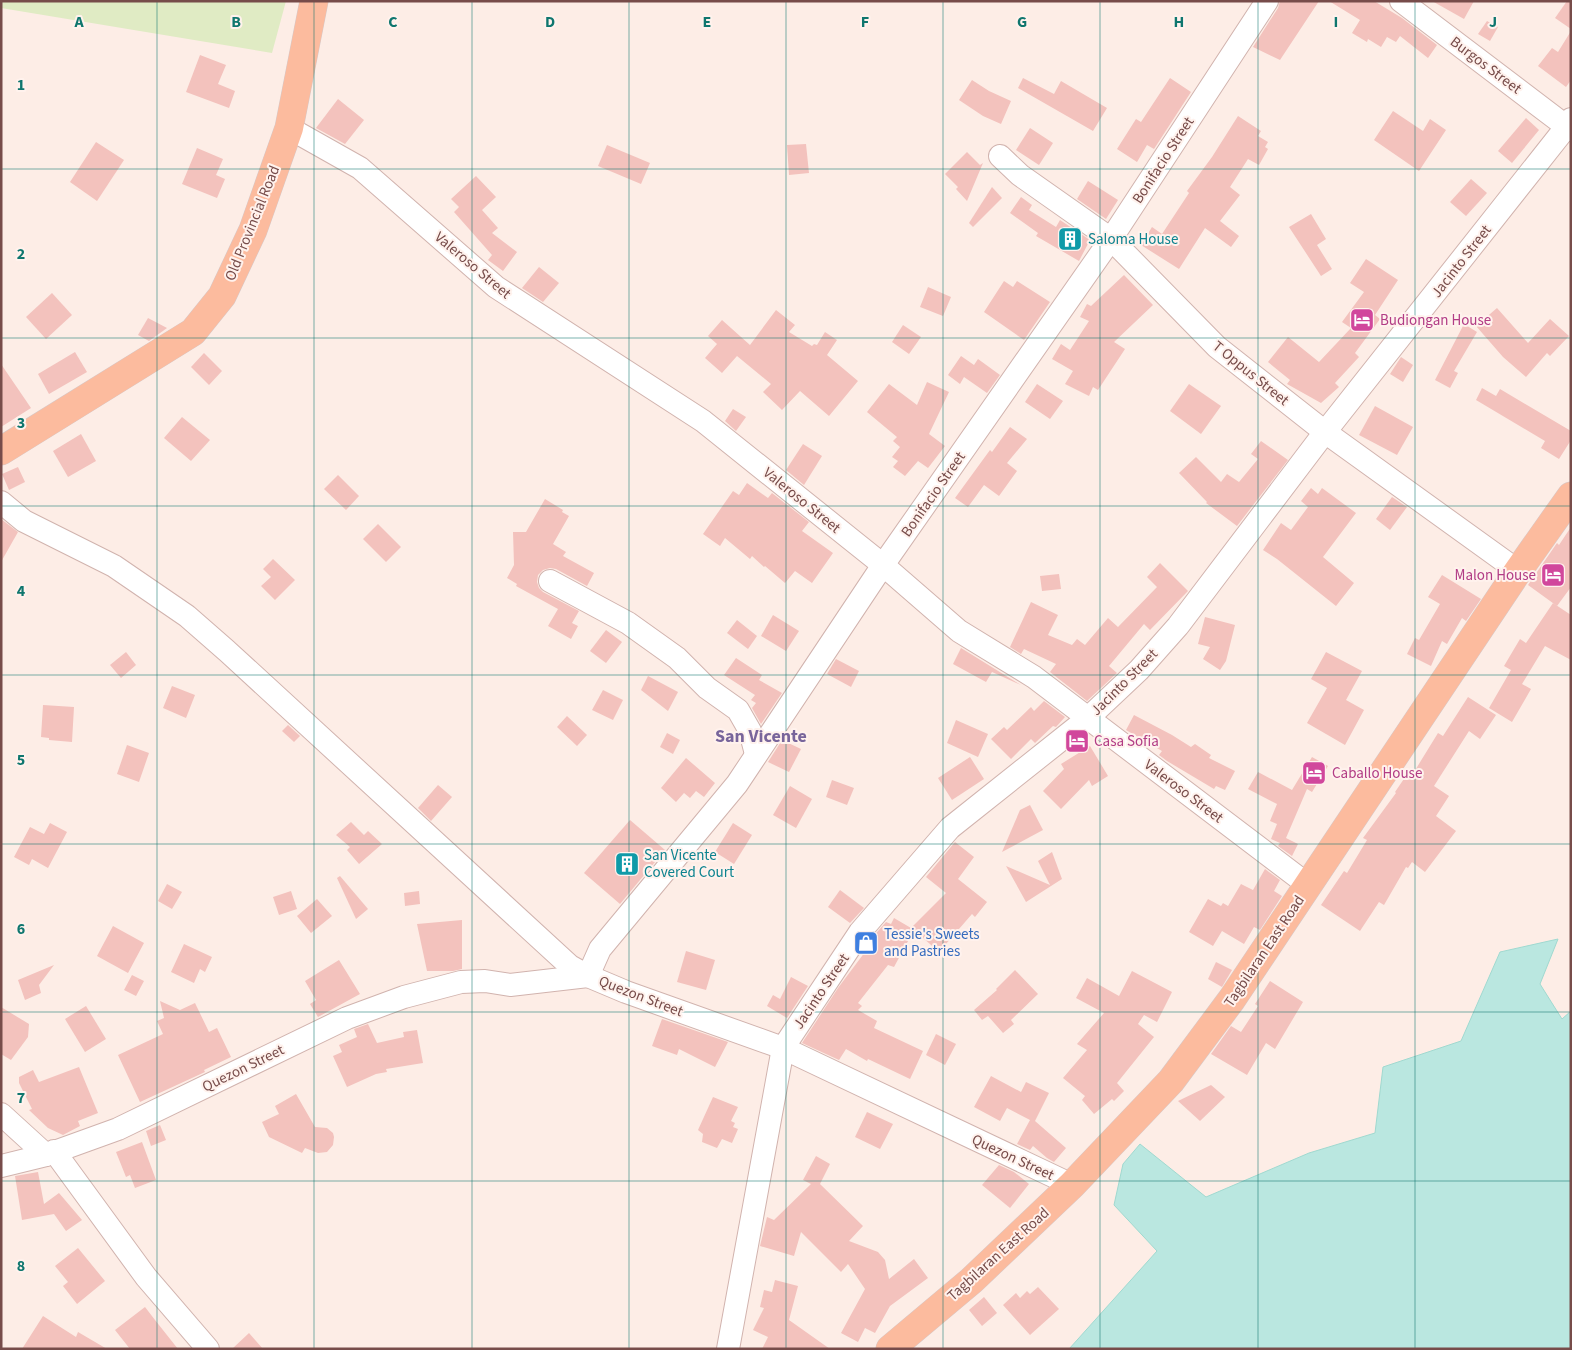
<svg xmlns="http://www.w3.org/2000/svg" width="1572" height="1350" viewBox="0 0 1572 1350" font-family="'Source Sans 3',sans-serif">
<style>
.green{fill:#e0ebc4}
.water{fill:#bae7e0;stroke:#a0d9d0}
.building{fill:#f3c2bd}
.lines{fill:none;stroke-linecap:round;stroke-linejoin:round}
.minor-casing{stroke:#d1b3ae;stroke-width:24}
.major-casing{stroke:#d6c9c9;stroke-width:29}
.minor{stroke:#fff;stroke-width:22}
.major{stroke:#fcbb9e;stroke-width:28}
.grid{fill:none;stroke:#0f766e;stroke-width:1;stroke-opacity:0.55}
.labels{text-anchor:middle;stroke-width:4;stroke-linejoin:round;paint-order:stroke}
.street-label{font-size:15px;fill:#774c4a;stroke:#fff2ed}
.culture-label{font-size:15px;fill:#0d838f;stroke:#fff2ed;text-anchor:start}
.hotel-label{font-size:15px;fill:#b23c85;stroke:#fff2ed;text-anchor:start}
.shop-label{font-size:15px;fill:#366cbe;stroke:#fff2ed;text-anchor:start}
.quarter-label{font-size:18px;font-weight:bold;fill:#78659b;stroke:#fff2ed}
.grid-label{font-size:16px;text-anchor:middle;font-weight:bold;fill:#0f766e;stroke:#fff2ed;stroke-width:4;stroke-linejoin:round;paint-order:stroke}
</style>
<rect width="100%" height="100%" fill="#fdede6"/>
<!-- green -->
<polygon class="green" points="1,1 286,1 272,53 1,8"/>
<!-- water -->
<polygon class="water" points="1558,939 1540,984 1562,1019 1571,1011 1571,1349 1069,1349 1157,1251 1114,1205 1123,1164 1140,1144 1206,1197 1309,1153 1375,1133 1383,1067 1461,1041 1500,952"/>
<!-- building -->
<g class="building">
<polygon points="1280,1 1319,1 1280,60 1253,47 1278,8"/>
<polygon points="1329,1 1374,1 1402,18 1437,45 1428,58 1400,36 1396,42 1387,37 1381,47 1368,39 1367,42 1352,33 1360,20"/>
<polygon points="1432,1 1474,1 1464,19"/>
<polygon points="1567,1 1571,1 1571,29 1555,18"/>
<polygon points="1487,21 1498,27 1490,41 1478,34"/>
<polygon points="1571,31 1571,80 1566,87 1538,66 1552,48 1558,52"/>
<polygon points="200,55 226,65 218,84 235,91 229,108 186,92"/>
<polygon points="1023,78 1054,94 1061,81 1107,108 1093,131 1018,88"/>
<polygon points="1170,78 1191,92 1154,149 1147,145 1137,162 1117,149 1136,119 1141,122"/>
<polygon points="972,80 989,91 1011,101 1001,124 983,116 959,100"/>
<polygon points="338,99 364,120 345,144 316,128"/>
<polygon points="1393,111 1423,131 1430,119 1446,130 1419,171 1374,140"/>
<polygon points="1238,116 1261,131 1258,136 1268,142 1265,147 1268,149 1259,165 1248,159 1230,187 1240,195 1220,221 1239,236 1231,247 1205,228 1179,269 1141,245 1152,227 1162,234 1189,193 1187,191 1212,157"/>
<polygon points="1526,118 1539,130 1512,163 1498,151"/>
<polygon points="1030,128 1053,143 1039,165 1016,150"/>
<polygon points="96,142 124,160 97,201 70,182"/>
<polygon points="806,144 809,173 789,175 787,145"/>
<polygon points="607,145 650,163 641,184 598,166"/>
<polygon points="197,148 223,159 216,175 225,179 217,198 182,184"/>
<polygon points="967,152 980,165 983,163 967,201 956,189 958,187 945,174"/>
<polygon points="476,176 496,197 482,210 498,228 492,233 517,252 503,271 488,260 492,255 454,212 459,207 451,199"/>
<polygon points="1471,179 1487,193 1466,216 1450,202"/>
<polygon points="1088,181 1118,200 1106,219 1077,199"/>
<polygon points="992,187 1002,198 973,227 969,223"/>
<polygon points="1021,197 1032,205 1029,210 1056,227 1060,220 1090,240 1079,261 1036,236 1038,233 1010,213"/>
<polygon points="1311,214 1326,239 1317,245 1332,269 1321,276 1289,227"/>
<polygon points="1366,259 1398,280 1375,315 1380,319 1355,353 1359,357 1335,383 1339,387 1321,403 1287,384 1290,380 1268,362 1288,337 1319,362 1351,328 1342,322 1364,292 1350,283"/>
<polygon points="539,267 559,283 543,302 522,288"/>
<polygon points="1124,275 1153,305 1114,342 1125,349 1098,390 1093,387 1089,396 1065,384 1073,371 1052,359 1061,344 1070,350 1089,321 1080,317 1087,304 1091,306"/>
<polygon points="1004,281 1013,287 1017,281 1050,302 1024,340 984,312"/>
<polygon points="928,287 951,297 943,316 920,307"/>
<polygon points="52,293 72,315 46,339 26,317"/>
<polygon points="1497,308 1528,343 1550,319 1569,336 1550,356 1547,353 1526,377 1503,357 1476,326"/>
<polygon points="776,310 795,325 789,332 812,346 814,344 817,345 825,332 837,340 827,355 858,381 829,416 800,391 782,410 763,392 771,384 737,356 722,373 705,358 717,344 708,336 722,320 750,345"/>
<polygon points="148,318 167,328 149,341 138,335"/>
<polygon points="1464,324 1477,332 1454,371 1458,373 1450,388 1435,380"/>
<polygon points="903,325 921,337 909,354 892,342"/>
<polygon points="75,352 87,372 49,394 38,374"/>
<polygon points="204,353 222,371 209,385 191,367"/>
<polygon points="961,356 974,365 978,359 1000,375 987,393 964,377 960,384 948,375"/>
<polygon points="1401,357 1413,365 1403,382 1390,374"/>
<polygon points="1,364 31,408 1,427"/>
<polygon points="927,382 949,392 929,434 945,446 928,468 918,461 905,476 893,467 898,461 892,457 900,447 893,441 897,437 867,412 889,384 917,405"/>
<polygon points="1037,384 1063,401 1050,419 1025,402"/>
<polygon points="1189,384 1221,406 1201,434 1170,411"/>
<polygon points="1482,388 1496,396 1500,389 1571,431 1571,440 1559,459 1541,448 1545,441 1476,400"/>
<polygon points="1375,406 1413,427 1397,455 1359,435"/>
<polygon points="733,409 746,417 736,431 725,421"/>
<polygon points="182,417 210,440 191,461 164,438"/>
<polygon points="1010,427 1027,439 1007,463 1017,471 999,496 984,485 968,507 955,498 990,450 992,452"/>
<polygon points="81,434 96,461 68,477 53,451"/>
<polygon points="1261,441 1288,460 1237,526 1206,503 1207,502 1179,473 1196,457 1221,482 1227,474 1239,482 1258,459 1251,454"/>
<polygon points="803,444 822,456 804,485 786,470"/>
<polygon points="18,467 25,482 9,490 2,474"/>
<polygon points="338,475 359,496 346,510 324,489"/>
<polygon points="747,483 768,498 772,493 809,522 802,531 833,553 812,583 795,571 785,583 765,566 764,567 752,556 750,559 725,538 720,546 703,534 733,491 739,495"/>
<polygon points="1311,488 1318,494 1322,488 1356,513 1323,557 1354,583 1336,606 1277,559 1263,550 1281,523 1291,530 1308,507 1301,501"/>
<polygon points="1392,497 1407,507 1390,530 1376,519"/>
<polygon points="545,499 563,510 562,512 569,516 553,544 566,552 563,556 594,573 587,586 556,569 550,568 543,570 538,575 537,582 539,588 543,592 579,611 572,623 578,626 571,639 548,626 558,609 516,586 517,584 507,578 514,565 513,532 526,532"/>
<polygon points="1,519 18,532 1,562"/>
<polygon points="378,524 401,547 386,562 363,539"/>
<polygon points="1571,527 1571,587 1557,606 1528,585 1557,543 1559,545"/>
<polygon points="273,559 295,580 275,600 261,586 271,577 263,569"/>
<polygon points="1160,563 1188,591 1150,630 1144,624 1109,666 1117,673 1087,701 1050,672 1056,664 1024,649 1021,654 1010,647 1031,602 1058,615 1048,635 1072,645 1077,639 1085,645 1108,618 1118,627 1157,587 1147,577"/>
<polygon points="1059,574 1061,589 1042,591 1040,576"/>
<polygon points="1442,575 1481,599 1466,621 1462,618 1447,644 1442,641 1431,666 1407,654 1415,638 1419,640 1440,604 1428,597"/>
<polygon points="1553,603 1571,615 1571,660 1545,646 1522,684 1531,689 1512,722 1489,708 1511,670 1504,666 1520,639 1526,643"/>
<polygon points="773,615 799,631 786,651 761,636"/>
<polygon points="1205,617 1235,625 1226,661 1220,670 1203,659 1210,647 1198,644"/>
<polygon points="737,620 757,636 748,649 727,633"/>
<polygon points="606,630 622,642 606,663 590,651"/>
<polygon points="961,648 1021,685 992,672 986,682 953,664"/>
<polygon points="126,652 136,665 121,678 110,665"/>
<polygon points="1326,652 1362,671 1346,700 1364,710 1345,745 1307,723 1327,688 1311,679"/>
<polygon points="736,658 762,675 759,680 782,693 761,724 752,708 756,703 751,700 755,695 724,675"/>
<polygon points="836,659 859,671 851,687 827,674"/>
<polygon points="648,676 678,692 668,711 641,690"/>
<polygon points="172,686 195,695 186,718 163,708"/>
<polygon points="603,690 623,700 613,720 592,710"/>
<polygon points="1468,697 1496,715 1480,739 1469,731 1434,786 1449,796 1436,816 1456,831 1425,872 1412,862 1408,868 1406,867 1384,905 1379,902 1360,931 1321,905 1344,871 1347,873 1367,840 1363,838 1396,793 1395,792 1410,770 1414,772 1438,733 1443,736"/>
<polygon points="1044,701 1065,717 1056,727 1053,726 1035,743 1031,739 1011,759 991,739 1004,727 1007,730 1031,707 1034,711"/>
<polygon points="43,705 74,707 72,742 49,740 49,738 41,737"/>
<polygon points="1134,715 1172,735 1191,747 1195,744 1211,755 1209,758 1235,771 1225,790 1216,786 1214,789 1167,761 1159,755 1162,751 1126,730"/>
<polygon points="567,716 587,735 577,746 557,727"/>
<polygon points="956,720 988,734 978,757 947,743"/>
<polygon points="288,725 300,736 294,742 282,731"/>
<polygon points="667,733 680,740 673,754 660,747"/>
<polygon points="782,740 801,749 789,772 768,762"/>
<polygon points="127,745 149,753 139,782 117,774"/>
<polygon points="1090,746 1108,776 1092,786 1089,780 1061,809 1043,791 1064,769 1061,764"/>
<polygon points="970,757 984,779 952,800 938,778"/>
<polygon points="1312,757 1328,766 1312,792 1307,789 1286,838 1298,844 1292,856 1278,846 1280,843 1271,839 1277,824 1270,821 1277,804 1248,789 1258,772 1292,790"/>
<polygon points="686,758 715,783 704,797 696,791 690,798 684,793 676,802 661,788"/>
<polygon points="832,780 854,788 847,805 826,797"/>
<polygon points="438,785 452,797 431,821 418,808"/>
<polygon points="790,786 812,799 796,828 773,815"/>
<polygon points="1030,805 1043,830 1002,852 1020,810"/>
<polygon points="630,820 665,850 620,904 584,873"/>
<polygon points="351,822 364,835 368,831 382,844 359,864 347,850 350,847 336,835"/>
<polygon points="50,823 67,832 48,868 32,859 29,865 14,857 30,827 44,834"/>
<polygon points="733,823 752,835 734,864 715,852"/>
<polygon points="955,842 974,857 958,879 987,902 975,917 972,914 939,952 914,930 894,967 888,965 858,1003 862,1006 858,1010 877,1021 874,1028 923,1051 910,1079 868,1059 867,1061 846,1049 839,1060 802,1043 838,988 865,952 863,951 870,940 886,922 891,924 894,918 911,928 946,893 926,877"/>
<polygon points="1052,852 1062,879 1026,902 1006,866 1050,885 1038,861"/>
<polygon points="1265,869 1280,880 1274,891 1282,896 1260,930 1254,927 1244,944 1222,931 1213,946 1189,932 1208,899 1221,906 1223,903 1228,906 1241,884 1253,890"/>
<polygon points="340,876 368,909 356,919 337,878"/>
<polygon points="167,884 182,892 172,909 158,901"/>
<polygon points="840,890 864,908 850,923 828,907"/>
<polygon points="291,891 297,909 279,915 273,897"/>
<polygon points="419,891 420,904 405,906 404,893"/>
<polygon points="317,899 332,916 311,933 297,916"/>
<polygon points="462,920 462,969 453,971 427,971 417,924"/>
<polygon points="113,926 144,943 128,973 97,956"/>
<polygon points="184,944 212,957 205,972 200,969 194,983 171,972"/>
<polygon points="686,951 715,960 706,990 677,982"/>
<polygon points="339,960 360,994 318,1017 310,1004 316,1000 305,981"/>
<polygon points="1216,962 1232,970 1222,987 1208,979"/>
<polygon points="54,965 39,985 41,993 25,1000 18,980"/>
<polygon points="1015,970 1038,994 1011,1020 1014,1024 1003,1033 988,1016 982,1020 974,1010 997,990 996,989"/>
<polygon points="1132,971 1172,992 1157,1022 1144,1015 1138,1024 1154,1037 1117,1083 1124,1091 1114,1101 1112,1099 1094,1114 1082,1100 1085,1096 1063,1078 1087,1050 1077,1044 1104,1013 1076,998 1087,978 1119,996"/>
<polygon points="132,975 144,981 136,996 124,990"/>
<polygon points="791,977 808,986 787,1018 767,1006 773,995 780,999"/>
<polygon points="1270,981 1303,1002 1275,1049 1266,1043 1247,1075 1211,1054 1231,1026 1241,1032 1258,1006 1255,1004"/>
<polygon points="160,1001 180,1010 195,1003 209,1032 217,1028 231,1057 204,1070 205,1072 140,1102 118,1055 163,1034 157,1021 164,1018"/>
<polygon points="86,1006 106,1039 85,1052 65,1019"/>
<polygon points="1,1007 29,1024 28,1037 11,1060 1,1054"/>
<polygon points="662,1019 728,1042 715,1067 679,1049 677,1055 652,1046"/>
<polygon points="368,1024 377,1043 404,1037 403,1032 417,1030 423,1063 386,1069 387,1072 376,1074 347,1087 333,1056 342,1052 339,1045 357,1037 354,1029"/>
<polygon points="936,1034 956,1044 945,1065 926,1055"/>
<polygon points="79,1067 98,1113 78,1121 80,1126 63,1135 48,1128 29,1110 32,1109 19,1083 19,1077 33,1070 39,1082"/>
<polygon points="991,1076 1021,1092 1026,1082 1049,1093 1035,1121 1066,1148 1054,1162 1047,1158 1033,1146 1030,1150 1017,1144 1030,1120 1007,1108 1000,1121 974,1107"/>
<polygon points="1211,1085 1225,1097 1200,1121 1178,1101"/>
<polygon points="296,1094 315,1127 327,1128 333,1133 334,1137 333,1145 327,1152 318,1153 305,1148 302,1153 269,1137 262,1122 279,1114 275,1106"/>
<polygon points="713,1097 738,1107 731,1121 735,1123 733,1127 738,1129 732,1143 722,1139 717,1148 702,1142 703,1134 698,1130"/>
<polygon points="867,1112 893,1124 880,1149 855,1137"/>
<polygon points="160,1125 166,1140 151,1146 146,1131"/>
<polygon points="142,1142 156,1180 135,1188 130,1175 126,1177 116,1152"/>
<polygon points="816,1156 830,1164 820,1184 863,1226 849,1241 878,1252 885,1260 889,1279 914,1259 928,1278 890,1306 875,1333 865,1328 858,1342 841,1333 865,1289 848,1264 841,1272 801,1232 794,1256 760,1246 767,1217 774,1220 811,1184 803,1180"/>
<polygon points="999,1165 1014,1172 1029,1184 1010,1208 982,1185"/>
<polygon points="38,1172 44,1204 59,1193 82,1220 66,1231 54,1214 22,1220 15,1176"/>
<polygon points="78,1248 105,1281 77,1304 63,1286 68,1282 55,1266"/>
<polygon points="775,1280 798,1286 789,1320 830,1349 762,1349 768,1337 753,1330 764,1308 760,1307 764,1290 772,1292"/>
<polygon points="1038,1287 1059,1309 1030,1335 1003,1305 1016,1293 1020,1298 1027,1291 1030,1294"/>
<polygon points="984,1297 997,1313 982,1326 969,1310"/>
<polygon points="145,1307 155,1320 178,1349 130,1349 115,1330"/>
<polygon points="43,1316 76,1337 78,1332 107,1349 22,1349"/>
<polygon points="249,1333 263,1349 232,1349"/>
</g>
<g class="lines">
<defs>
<g id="minor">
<polyline points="1401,1 1571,130"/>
<polyline points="289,128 360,168 496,287 703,421 883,565 959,631 1034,677 1308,885"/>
<polyline points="1000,156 1020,175 1111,239 1217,347 1325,432 1518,571"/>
<polyline points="1,502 24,521 114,566 187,616 227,651 570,966 588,976 626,992 783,1048 1072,1185"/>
<polyline points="550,581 628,623 677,658 707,688 738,710 750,731 756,754"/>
<polyline points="588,976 600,949 737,784 883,565 1111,239 1267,1"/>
<polyline points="1,1114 46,1155"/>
<polyline points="54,1151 146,1277 208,1349"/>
<polyline points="1,1166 46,1155 118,1129 347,1018 404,997 461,982 485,981 510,985 588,976"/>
<polyline points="728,1349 783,1048 860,932 950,828 1087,719 1139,670 1178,626 1325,432 1567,126 1571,119"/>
</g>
<g id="major">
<polyline points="1,451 193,332 222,296 253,230 289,128 314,1"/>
<polyline points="890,1349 971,1281 1072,1185 1171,1081 1232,999 1518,571 1571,496"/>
</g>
</defs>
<!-- minor casing -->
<use href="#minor" class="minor-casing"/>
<!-- major casing -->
<use href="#major" class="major-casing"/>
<!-- minor -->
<use href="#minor" class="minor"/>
<!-- major -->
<use href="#major" class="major"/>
</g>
<!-- grid -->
<path class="grid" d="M 157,1 L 157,1349M 314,1 L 314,1349M 472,1 L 472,1349M 629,1 L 629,1349M 786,1 L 786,1349M 943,1 L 943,1349M 1100,1 L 1100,1349M 1258,1 L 1258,1349M 1415,1 L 1415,1349M 1,169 L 1571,169M 1,338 L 1571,338M 1,506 L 1571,506M 1,675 L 1571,675M 1,844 L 1571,844M 1,1012 L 1571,1012M 1,1181 L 1571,1181"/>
<!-- icons -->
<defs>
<symbol id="building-square" viewBox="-11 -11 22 22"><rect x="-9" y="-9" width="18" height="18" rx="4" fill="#0f9aa8" stroke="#fff2ed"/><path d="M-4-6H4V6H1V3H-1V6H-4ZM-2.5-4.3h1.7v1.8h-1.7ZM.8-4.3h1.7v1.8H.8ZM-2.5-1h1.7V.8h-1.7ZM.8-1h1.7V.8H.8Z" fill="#fff"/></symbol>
<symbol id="hotel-square" viewBox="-11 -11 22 22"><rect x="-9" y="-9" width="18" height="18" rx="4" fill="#d1479c" stroke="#fff2ed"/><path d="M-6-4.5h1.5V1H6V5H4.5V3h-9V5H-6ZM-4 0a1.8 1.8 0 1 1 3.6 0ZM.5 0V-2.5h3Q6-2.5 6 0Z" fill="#fff"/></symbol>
<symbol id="shop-square" viewBox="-11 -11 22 22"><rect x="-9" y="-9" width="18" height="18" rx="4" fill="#3f7fe0" stroke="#fff2ed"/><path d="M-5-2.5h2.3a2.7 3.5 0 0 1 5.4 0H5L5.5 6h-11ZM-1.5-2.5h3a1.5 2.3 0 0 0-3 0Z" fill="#fff"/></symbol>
</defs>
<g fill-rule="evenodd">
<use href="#building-square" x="1056" y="225" width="28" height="28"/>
<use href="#hotel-square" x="1348" y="306" width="28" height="28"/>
<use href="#hotel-square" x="1539" y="561" width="28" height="28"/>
<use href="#hotel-square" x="1063" y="727" width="28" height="28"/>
<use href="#hotel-square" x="1300" y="759" width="28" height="28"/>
<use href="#building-square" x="613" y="850" width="28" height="28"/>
<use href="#shop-square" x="852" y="929" width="28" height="28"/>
</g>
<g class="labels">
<!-- street labels -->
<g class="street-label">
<text transform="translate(1486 65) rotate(37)" y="5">Burgos Street</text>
<text transform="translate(1163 160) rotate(-57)" y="5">Bonifacio Street</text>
<text transform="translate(252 223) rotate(-68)" y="5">Old Provincial Road</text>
<text transform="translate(1461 261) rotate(-52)" y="5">Jacinto Street</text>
<text transform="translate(473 265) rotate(40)" y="5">Valeroso Street</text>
<text transform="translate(1251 373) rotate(39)" y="5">T Oppus Street</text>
<text transform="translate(933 494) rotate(-55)" y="5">Bonifacio Street</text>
<text transform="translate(802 500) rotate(39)" y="5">Valeroso Street</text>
<text transform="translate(1124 682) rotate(-45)" y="5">Jacinto Street</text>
<text transform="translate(1184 791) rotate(37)" y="5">Valeroso Street</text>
<text transform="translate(1264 951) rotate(-56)" y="5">Tagbilaran East Road</text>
<text transform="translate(821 991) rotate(-56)" y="5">Jacinto Street</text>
<text transform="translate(641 996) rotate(21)" y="5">Quezon Street</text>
<text transform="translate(243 1068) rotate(-26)" y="5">Quezon Street</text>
<text transform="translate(1013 1157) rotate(25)" y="5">Quezon Street</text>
<text transform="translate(998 1254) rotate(-42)" y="5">Tagbilaran East Road</text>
</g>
<!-- culture labels -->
<g class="culture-label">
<text x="1088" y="244">Saloma House</text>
<text x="644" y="860">San Vicente<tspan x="644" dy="17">Covered Court</tspan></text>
</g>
<!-- hotel labels -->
<g class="hotel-label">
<text x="1380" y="325">Budiongan House</text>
<text x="1536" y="580" text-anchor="end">Malon House</text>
<text x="1094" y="746">Casa Sofia</text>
<text x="1332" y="778">Caballo House</text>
</g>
<!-- shop labels -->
<g class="shop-label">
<text x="884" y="939">Tessie's Sweets<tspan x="884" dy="17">and Pastries</tspan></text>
</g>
<!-- quarter labels -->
<g class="quarter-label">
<text x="761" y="742">San Vicente</text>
</g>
</g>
<g class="grid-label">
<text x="79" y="27">A</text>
<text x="236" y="27">B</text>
<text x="393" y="27">C</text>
<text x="550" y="27">D</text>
<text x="707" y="27">E</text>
<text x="865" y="27">F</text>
<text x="1022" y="27">G</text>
<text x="1179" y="27">H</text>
<text x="1336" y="27">I</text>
<text x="1493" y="27">J</text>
<text x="21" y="90">1</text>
<text x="21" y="259">2</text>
<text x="21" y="428">3</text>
<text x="21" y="596">4</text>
<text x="21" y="765">5</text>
<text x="21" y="934">6</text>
<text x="21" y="1103">7</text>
<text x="21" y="1271">8</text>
</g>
<!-- border -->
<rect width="1572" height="1350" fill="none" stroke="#774c4a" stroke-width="5"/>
</svg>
